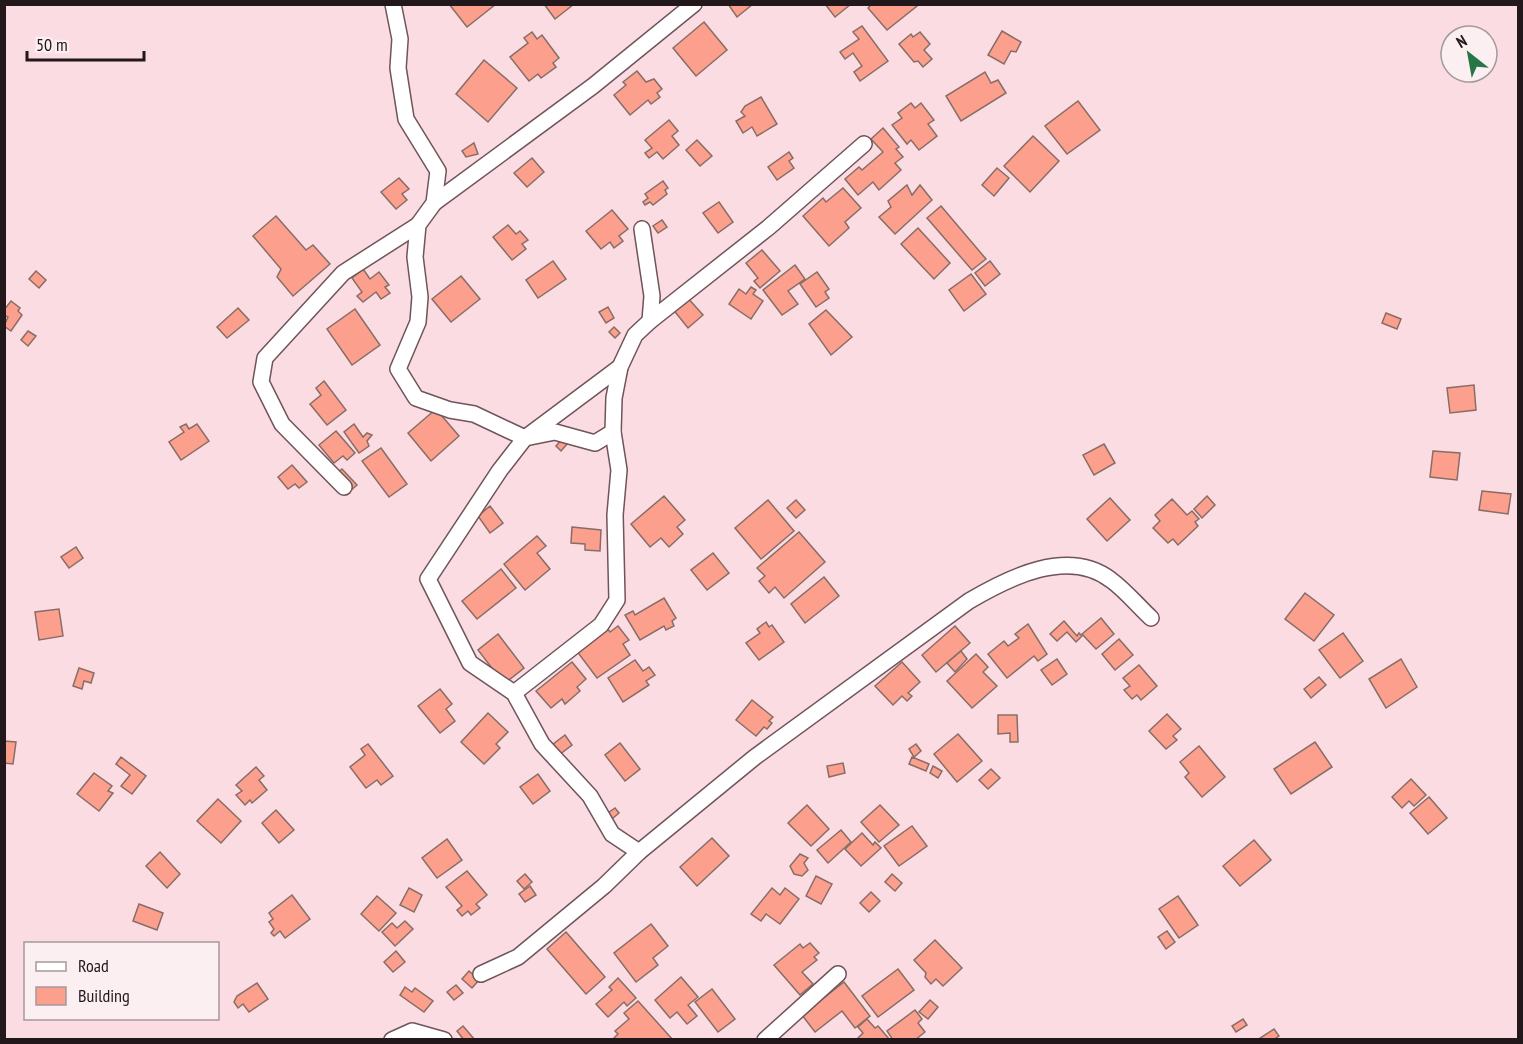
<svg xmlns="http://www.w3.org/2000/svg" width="1523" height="1044" viewBox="0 0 1523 1044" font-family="'PT Sans Narrow',sans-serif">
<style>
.building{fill:#fca08d;stroke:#886d66;stroke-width:1.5}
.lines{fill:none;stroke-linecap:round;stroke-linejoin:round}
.street-casing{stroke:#6f545a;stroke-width:18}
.street{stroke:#fff;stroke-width:15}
</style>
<rect width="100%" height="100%" fill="#fcdce3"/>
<!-- building -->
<g class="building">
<polygon points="449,4 496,4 467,27"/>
<polygon points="544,4 574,4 555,19"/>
<polygon points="728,4 753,4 737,17"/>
<polygon points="825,4 851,4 835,17"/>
<polygon points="872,4 916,4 917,6 887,30 868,8"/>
<polygon points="704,22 727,50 696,76 673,48"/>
<polygon points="862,26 888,61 860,81 854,72 862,66 853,53 845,59 840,52 859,39 853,32"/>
<polygon points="1002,31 1021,42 1016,52 1011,51 1004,64 988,55"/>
<polygon points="532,32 537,39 542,35 559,58 553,63 556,67 541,78 538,74 529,81 510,57 528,43 524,38"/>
<polygon points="920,32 930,44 924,50 932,59 923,67 918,61 914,62 899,44 911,34 913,37"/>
<polygon points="484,60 517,88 488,122 456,94"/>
<polygon points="637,71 646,82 654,79 662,89 657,93 660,97 651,104 648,100 630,115 614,95 626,85 623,82"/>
<polygon points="985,72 991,83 998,80 1006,93 961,121 946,96"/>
<polygon points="761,97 777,124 757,136 752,127 743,133 736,121 745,116 741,112 745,106"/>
<polygon points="1078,101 1100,130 1067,154 1045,126"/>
<polygon points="911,103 915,108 921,103 934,120 928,124 937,136 919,150 911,140 907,144 892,125 902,118 898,113"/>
<polygon points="669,120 678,131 672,136 679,145 663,159 657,152 649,158 645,153 652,148 645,140"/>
<polygon points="883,128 899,147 896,149 903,157 895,163 901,170 879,190 873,182 858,195 845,179 859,167 862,170 883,152 871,139"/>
<polygon points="1033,136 1059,161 1030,192 1004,166"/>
<polygon points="697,140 712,156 700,166 686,150"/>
<polygon points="474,143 478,154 466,157 462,151"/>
<polygon points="789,152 793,158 789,161 794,168 777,180 768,167"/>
<polygon points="532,158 544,172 527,187 514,173"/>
<polygon points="997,168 1009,178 994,196 982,185"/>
<polygon points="399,178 409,189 402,194 407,200 396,209 381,192"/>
<polygon points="663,181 668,188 665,190 667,194 653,205 650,202 645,205 643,202 648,198 645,194"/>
<polygon points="907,185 912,195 920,185 932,200 895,234 879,217 891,207 888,201"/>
<polygon points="843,188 861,208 845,222 849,228 829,246 803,216 823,198 826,202"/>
<polygon points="719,202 733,222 718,233 703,213"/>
<polygon points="941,206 986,259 972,270 927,218"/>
<polygon points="612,210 628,229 619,236 623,241 614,248 610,242 601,249 586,231"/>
<polygon points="276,216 306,250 313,245 330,264 293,296 277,277 281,269 253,236"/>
<polygon points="662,220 667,227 658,233 653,226"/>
<polygon points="508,225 516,234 520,231 528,240 522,244 526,249 512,260 493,237"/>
<polygon points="918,228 950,263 934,279 901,244"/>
<polygon points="762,250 780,271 760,288 754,281 758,278 746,263"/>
<polygon points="553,261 566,279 538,298 526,280"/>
<polygon points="990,261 1000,274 985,286 975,273"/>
<polygon points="795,265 805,279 788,291 798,304 782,315 763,290"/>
<polygon points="363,269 370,279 379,272 389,285 385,287 390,293 381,299 376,292 363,302 357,296 362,292 352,278"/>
<polygon points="36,271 46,280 39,288 29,279"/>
<polygon points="817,272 829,289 825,292 829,298 816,307 800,284"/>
<polygon points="971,274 986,294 964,311 949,290"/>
<polygon points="461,276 480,299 451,322 432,299"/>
<polygon points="751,287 756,290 753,294 763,301 751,319 729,304 739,289 746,294"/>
<polygon points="686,296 703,315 688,328 672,308"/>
<polygon points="11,301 20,308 18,311 22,315 11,331 4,326 8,317 4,315 4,310"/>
<polygon points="608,307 614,318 606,323 599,312"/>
<polygon points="238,308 249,320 227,338 217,327"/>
<polygon points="355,309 380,345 352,365 327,329"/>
<polygon points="826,310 852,337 831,355 809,324"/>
<polygon points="1386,313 1401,319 1397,329 1382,323"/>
<polygon points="614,327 620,333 615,338 609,332"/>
<polygon points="28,331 36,336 28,346 21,340"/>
<polygon points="324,381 346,410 327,425 310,404 321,395 316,388"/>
<polygon points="1474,385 1476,410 1450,413 1447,388"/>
<polygon points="436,409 459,436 431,461 408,433"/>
<polygon points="186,424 189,429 197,424 209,441 181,460 169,442 184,432 180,427"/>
<polygon points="354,424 363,437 367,433 372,435 367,441 369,446 359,453 344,432"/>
<polygon points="336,431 355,453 347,460 343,456 334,463 319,445"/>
<polygon points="563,438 568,443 561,451 556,446"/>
<polygon points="1104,444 1115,463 1094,475 1083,455"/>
<polygon points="381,448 407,484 389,497 362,461"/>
<polygon points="1433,451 1460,453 1457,480 1430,477"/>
<polygon points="292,465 307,482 299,488 295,484 288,489 278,477"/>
<polygon points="342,469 357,485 349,492 334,475"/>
<polygon points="1482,491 1511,494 1508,514 1479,510"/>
<polygon points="664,496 685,520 677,527 683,534 669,547 661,538 650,547 631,524"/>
<polygon points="1207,496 1215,505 1202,518 1194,509"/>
<polygon points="1110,498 1130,520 1107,541 1087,519"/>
<polygon points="1172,499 1187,515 1192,511 1199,519 1195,522 1198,526 1178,545 1173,539 1168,543 1153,528 1160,521 1155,515"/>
<polygon points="768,500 794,531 761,559 735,528"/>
<polygon points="796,500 805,510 796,518 787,508"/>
<polygon points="490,506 503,523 490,533 478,516"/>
<polygon points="572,527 601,530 600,551 585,550 585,544 571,543"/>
<polygon points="799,532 825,562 784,598 775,587 769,593 759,581 765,576 757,568"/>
<polygon points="537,536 546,546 537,553 550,569 525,590 504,564"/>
<polygon points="76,547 83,558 69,568 61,557"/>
<polygon points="713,553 729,573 707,590 691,570"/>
<polygon points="501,569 516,588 477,619 462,601"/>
<polygon points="824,577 839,596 805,623 791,604"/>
<polygon points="1305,593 1334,615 1314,641 1285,619"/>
<polygon points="664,598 676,618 672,621 674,626 666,630 664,626 640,640 625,615 633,611 635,615"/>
<polygon points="59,609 63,636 39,640 35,612"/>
<polygon points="1101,618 1114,634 1096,649 1082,634"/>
<polygon points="1064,621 1077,636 1079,633 1082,636 1076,642 1067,632 1057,641 1050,634"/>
<polygon points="766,622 769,627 772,625 784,642 759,660 746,643 760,633 757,629"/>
<polygon points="1028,624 1047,654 1038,661 1034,656 1007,678 988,654 1004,641 1008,646 1019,638 1015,634"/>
<polygon points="618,626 629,640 623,644 630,655 597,678 576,650 607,628 610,632"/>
<polygon points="955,626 970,643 936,672 922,655"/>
<polygon points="1343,633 1363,661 1340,678 1319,650"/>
<polygon points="498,634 524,668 504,684 478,650"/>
<polygon points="1119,639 1133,655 1115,670 1102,654"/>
<polygon points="961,651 967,659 955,672 947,663"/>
<polygon points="976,654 988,667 983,672 997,686 972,708 947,681"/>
<polygon points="1057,659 1067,674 1052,685 1041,670"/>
<polygon points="1401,659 1417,687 1386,708 1369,679"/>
<polygon points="635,660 643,671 649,667 655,675 646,681 649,685 623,702 608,678"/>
<polygon points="572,662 586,679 577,687 580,691 565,704 562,699 551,708 536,691"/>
<polygon points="902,662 920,682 908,693 912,696 907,701 902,696 893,705 875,686"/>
<polygon points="1139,665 1157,686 1141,700 1137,695 1132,699 1124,690 1130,686 1123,678"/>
<polygon points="79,668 94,673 91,683 84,681 82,689 73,686"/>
<polygon points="1319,677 1326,685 1311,698 1304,689"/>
<polygon points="440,689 452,704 446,709 455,721 440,733 418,706"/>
<polygon points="752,700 773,717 769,721 772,723 767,729 764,727 756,736 736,720"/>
<polygon points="488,713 508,732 496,744 500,748 484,764 461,742"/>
<polygon points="1167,714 1181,729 1173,736 1177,740 1166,749 1149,731"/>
<polygon points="998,715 1017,715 1018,742 1010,742 1010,733 998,734"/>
<polygon points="958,734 982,761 957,782 934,754"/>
<polygon points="565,735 572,745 559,755 552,745"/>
<polygon points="4,741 16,742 13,764 4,763"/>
<polygon points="1315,742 1332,767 1291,794 1274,769"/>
<polygon points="620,743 640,769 625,781 605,755"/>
<polygon points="368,744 393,776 381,785 377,780 366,788 350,767 365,755 361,749"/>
<polygon points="916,744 921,751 914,757 909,749"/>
<polygon points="1199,746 1225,777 1202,797 1185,777 1189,773 1180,762"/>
<polygon points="121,757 146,776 132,794 121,786 130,775 116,764"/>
<polygon points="912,757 929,764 926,771 909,764"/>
<polygon points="843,763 845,773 829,777 827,766"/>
<polygon points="933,766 942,771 938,778 930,773"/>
<polygon points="256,767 264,776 259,780 267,790 252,803 250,800 245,805 236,795 242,791 236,785"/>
<polygon points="991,769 1000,778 988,789 979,780"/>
<polygon points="94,773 112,786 108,791 113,793 99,811 77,794"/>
<polygon points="538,774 550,791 533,804 520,787"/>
<polygon points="1411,779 1426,795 1414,806 1409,801 1402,808 1392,797"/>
<polygon points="1429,797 1447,818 1428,834 1410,813"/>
<polygon points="218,799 241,821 221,843 197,821"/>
<polygon points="807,805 829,829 811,846 788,823"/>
<polygon points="880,805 899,825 879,842 861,822"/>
<polygon points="615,808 619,813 612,819 608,813"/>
<polygon points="276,810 294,830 279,843 262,823"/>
<polygon points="912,826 927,846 899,866 884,846"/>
<polygon points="841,830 851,842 828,863 817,850"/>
<polygon points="862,833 873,845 875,842 881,848 861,866 845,849"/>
<polygon points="712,838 729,856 697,886 680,867"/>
<polygon points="447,839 462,860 437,878 422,858"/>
<polygon points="1254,840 1271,860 1240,886 1223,866"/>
<polygon points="160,852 180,874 167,888 146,866"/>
<polygon points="800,854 808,858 804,863 808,870 802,876 794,874 790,866"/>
<polygon points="467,871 487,895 476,904 480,908 471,915 468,911 462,916 457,910 462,906 446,887"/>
<polygon points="525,874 532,882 524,889 517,881"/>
<polygon points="892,874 902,883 895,891 885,882"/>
<polygon points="816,876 832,884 821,904 806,896"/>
<polygon points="530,886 536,895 525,902 519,894"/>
<polygon points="409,888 422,895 414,912 400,905"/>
<polygon points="772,888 780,895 785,888 799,899 780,924 766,914 761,921 751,914"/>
<polygon points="871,892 880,901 869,912 860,903"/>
<polygon points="292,895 310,919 285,938 280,931 274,936 271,933 274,929 269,922 273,919 269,913"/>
<polygon points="377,896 396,913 379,931 361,914"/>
<polygon points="1178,896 1198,925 1179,938 1159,909"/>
<polygon points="139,904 163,913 157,930 133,921"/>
<polygon points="405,921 413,929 395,946 382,932 392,923 397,928"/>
<polygon points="651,924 668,946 653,958 658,965 636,982 614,953"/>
<polygon points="1167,931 1175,942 1166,949 1158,937"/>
<polygon points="566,932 605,977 586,994 547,949"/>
<polygon points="935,940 962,968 943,986 936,979 931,984 925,977 926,973 914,960"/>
<polygon points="810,943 819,953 814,957 817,960 802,972 813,984 800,995 774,965 800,944 803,948"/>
<polygon points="396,951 405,962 393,972 384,962"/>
<polygon points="898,969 914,990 878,1017 862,996"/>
<polygon points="469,971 479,980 472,988 462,979"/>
<polygon points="681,977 698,997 688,1005 697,1016 687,1024 677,1012 670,1018 655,1000"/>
<polygon points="618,978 636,998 627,1006 624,1002 608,1017 596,1004 612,990 609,987"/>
<polygon points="844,982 870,1016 855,1028 842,1011 815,1032 802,1015"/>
<polygon points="257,983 268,999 249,1012 243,1004 238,1008 234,1002 237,996"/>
<polygon points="456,985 463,993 454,1000 447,992"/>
<polygon points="405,987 412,992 415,988 433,1001 424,1012 400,995"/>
<polygon points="712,989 735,1019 718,1032 695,1002"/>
<polygon points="930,1000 938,1007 928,1019 919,1012"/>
<polygon points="638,1001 673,1040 612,1040 618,1034 615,1031 629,1019 624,1013"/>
<polygon points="915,1010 922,1019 918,1023 925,1032 915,1040 893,1040 887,1031"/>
<polygon points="867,1019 875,1028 878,1026 890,1040 856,1040 863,1033 858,1027"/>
<polygon points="1243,1019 1247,1025 1236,1032 1232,1026"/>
<polygon points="463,1026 475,1040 464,1040 457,1031"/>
<polygon points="1274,1029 1279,1036 1273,1040 1257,1040"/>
</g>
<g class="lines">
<defs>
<g id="street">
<polyline points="393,4 400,39 398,68 406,119 438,171 434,203 418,225 415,257 420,297 418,322 398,369 416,398 450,410 474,414 525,438 555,432 595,443 613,432"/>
<polyline points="434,203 593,86 694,4"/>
<polyline points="650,321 769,227 864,144"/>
<polyline points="344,487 282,424 261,382 265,358 343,273 418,225"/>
<polyline points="514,693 601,625 617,600 615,515 619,470 613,432 614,398 620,367 635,335 650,321 652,296 642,229"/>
<path d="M 639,852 L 755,757 L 969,601 C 1008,578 1068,547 1111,580 C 1125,590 1138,606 1151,618"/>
<polyline points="481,974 518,957 604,886 639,852 612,834 590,796 542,744 514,693 470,663 428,579 500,470 525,438 620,367"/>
<polyline points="392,1040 412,1031 444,1040"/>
<polyline points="765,1040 838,974"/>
</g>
</defs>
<!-- street casing -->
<use href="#street" class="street-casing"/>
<!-- street -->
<use href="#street" class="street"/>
</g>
<!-- border -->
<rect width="1523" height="1044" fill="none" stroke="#22171a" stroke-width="12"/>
<!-- legend -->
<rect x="24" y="942" width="195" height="78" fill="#fceff2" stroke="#a5999c" stroke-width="1.5"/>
<rect x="36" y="962" width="30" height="9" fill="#ffffff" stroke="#a5999c" stroke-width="1.5"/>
<text x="78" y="972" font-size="18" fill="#22171a">Road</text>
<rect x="36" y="987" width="30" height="18" fill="#fca08d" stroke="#a5999c" stroke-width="1.5"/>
<text x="78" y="1002" font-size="18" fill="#22171a">Building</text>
<!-- north arrow -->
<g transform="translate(1469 54) rotate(329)"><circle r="28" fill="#fceff2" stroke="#a5999c" stroke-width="1.5"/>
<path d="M0-4.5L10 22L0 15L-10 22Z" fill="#267647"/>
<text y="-9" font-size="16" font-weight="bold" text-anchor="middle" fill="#22171a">N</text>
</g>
<!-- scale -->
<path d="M27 51v9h117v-9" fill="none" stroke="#22171a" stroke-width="3"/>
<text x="36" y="51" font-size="18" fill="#22171a" stroke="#fceff2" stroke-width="4.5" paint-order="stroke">50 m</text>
</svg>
